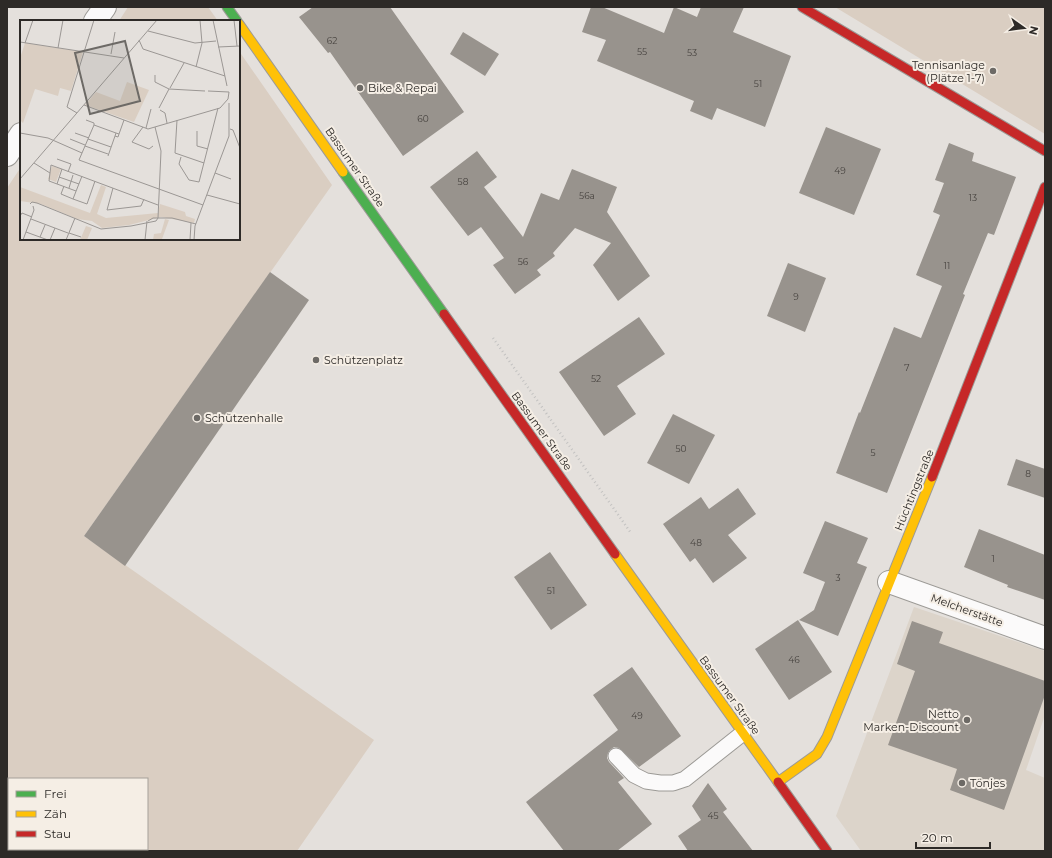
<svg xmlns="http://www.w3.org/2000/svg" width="1052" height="858" viewBox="0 0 1052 858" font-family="Montserrat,sans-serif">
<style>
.built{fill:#dcd4ca}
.green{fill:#dacec2;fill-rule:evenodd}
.building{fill:#98938d}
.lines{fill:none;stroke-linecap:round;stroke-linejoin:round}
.lane-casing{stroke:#9c9a96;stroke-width:17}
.street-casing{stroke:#9c9a96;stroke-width:24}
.fast-casing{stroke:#9c9a96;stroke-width:11}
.slow-casing{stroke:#9c9a96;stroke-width:11}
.jam-casing{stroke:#9c9a96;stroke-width:11}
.path{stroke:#c3c2c1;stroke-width:2.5;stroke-dasharray:1 3;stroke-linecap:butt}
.lane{stroke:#fbfafa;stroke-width:15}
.street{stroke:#fbfafa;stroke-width:22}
.fast{stroke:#4caf50;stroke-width:9}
.slow{stroke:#ffc107;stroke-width:9}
.jam{stroke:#c62828;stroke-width:9}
.poi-dot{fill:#6d6a66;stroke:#f5eee5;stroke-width:1.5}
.labels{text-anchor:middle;stroke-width:4;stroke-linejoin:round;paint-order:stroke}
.number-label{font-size:9px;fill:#484440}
.poi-label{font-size:11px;fill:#2d2a27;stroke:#f5eee5;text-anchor:start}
.street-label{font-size:11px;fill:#2d2a27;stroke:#f5eee5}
.inset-road{fill:none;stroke:#9b9794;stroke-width:1}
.view{fill:#6d6a66;fill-opacity:0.15;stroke:#6d6a66;stroke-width:2}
.inset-edge{fill:none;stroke:#2d2a27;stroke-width:2}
</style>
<rect width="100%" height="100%" fill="#e4e0dc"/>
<!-- built -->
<polygon class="built" points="914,607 1045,651 1045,715 1026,770 1045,778 1045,851 861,851 836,816"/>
<!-- green -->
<g class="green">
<polygon points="128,7 208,7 218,21 119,21"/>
<polygon points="835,7 1045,7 1045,134"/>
<path d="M 239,51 L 332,185 L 84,536 L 374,740 L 297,851 L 7,851 L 7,188 L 21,167 L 21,239 L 239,239 ZM 9,779 L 147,779 L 147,849 L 9,849 Z"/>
</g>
<!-- building -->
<g class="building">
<polygon points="313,7 390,7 464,112 403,156 330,52 328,53 299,17"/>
<polygon points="591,7 602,7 664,33 674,7 697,17 701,7 744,7 733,32 791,56 765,127 717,108 712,120 690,111 694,101 597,61 606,40 582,32"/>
<polygon points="463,32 499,54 485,76 450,54"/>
<polygon points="826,127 881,149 854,215 799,193"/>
<polygon points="949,143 974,153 972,161 1016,177 994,235 988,233 963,294 965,295 887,493 836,473 859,412 860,413 894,327 921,338 942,286 916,275 940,215 933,212 944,183 935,180"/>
<polygon points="477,151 497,177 484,187 523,237 541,193 559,200 572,169 617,187 607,212 650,276 618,301 593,265 611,243 575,228 553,253 555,256 537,270 541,275 515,294 493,265 504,258 481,227 468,236 430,187"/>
<polygon points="788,263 826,278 805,332 767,316"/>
<polygon points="270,272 309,300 125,566 84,536"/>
<polygon points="639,317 665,354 617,386 636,414 604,436 559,372"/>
<polygon points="673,414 715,435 689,484 647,463"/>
<polygon points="1016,459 1045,469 1045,498 1007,485"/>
<polygon points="738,488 756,514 728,535 747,558 713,583 695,558 690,562 663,524 701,497 709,509"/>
<polygon points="825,521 868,538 857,563 867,567 838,636 799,620 814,610 825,582 803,573"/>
<polygon points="979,529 1045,555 1045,600 1007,587 1008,585 964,567"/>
<polygon points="550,552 587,605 551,630 514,577"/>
<polygon points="798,620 832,672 789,700 755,649"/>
<polygon points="912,621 943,632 939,643 1045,681 1045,695 1004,810 950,790 957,769 888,745 915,671 897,664"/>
<polygon points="632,667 681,736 639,767 619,748 614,747 610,750 608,753 607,758 609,762 624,778 618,782 652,824 617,851 564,851 526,802 618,730 593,695"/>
<polygon points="708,783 727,809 723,812 753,851 688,851 678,836 701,820 692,806"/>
</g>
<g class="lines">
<defs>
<polyline id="lane" points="616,756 634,775 646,781 660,783 673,783 685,779 743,733"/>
<g id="street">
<polyline points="95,21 105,7"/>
<polyline points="7,155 21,134"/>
<polyline points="889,582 1045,638"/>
</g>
<g id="fast">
<polyline points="227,7 237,21"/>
<polyline points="343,172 444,314"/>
</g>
<g id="slow">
<polyline points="239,24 343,172"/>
<polyline points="615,554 778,782"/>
<polyline points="778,782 817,754 827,737 932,477"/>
</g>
<g id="jam">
<polyline points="802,7 1045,151"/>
<polyline points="444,314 615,554"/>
<polyline points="932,477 1045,187"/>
<polyline points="778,782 827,851"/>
</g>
</defs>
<!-- lane casing -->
<use href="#lane" class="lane-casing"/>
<!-- street casing -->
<use href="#street" class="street-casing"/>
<!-- fast casing -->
<use href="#fast" class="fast-casing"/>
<!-- slow casing -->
<use href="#slow" class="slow-casing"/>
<!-- jam casing -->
<use href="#jam" class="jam-casing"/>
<!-- path -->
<polyline class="path" points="493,338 631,533"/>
<!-- lane -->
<use href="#lane" class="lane"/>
<!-- street -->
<use href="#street" class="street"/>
<!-- fast -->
<use href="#fast" class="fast"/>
<!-- slow -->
<use href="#slow" class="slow"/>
<!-- jam -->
<use href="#jam" class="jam"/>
</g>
<!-- markers -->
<g class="poi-dot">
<circle cx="993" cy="71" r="4"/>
<circle cx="360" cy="88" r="4"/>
<circle cx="316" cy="360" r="4"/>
<circle cx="197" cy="418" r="4"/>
<circle cx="967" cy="720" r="4"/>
<circle cx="962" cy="783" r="4"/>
</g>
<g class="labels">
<!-- number labels -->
<g class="number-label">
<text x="332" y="44">62</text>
<text x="642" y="55">55</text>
<text x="692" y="56">53</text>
<text x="758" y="87">51</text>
<text x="423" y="122">60</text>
<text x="840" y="174">49</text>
<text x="463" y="185">58</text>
<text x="587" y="199">56a</text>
<text x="973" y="201">13</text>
<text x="523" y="265">56</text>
<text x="947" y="269">11</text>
<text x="796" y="300">9</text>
<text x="907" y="371">7</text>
<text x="596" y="382">52</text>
<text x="681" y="452">50</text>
<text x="873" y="456">5</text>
<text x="1028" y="477">8</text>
<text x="696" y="546">48</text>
<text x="993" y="562">1</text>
<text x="838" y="581">3</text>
<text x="551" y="594">51</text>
<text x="794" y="663">46</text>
<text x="637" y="719">49</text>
<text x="713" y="819">45</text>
</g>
<!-- poi labels -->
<g class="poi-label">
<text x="985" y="69" text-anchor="end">Tennisanlage<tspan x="985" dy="13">(Plätze 1-7)</tspan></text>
<text x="368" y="92">Bike &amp; Repai</text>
<text x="324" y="364">Schützenplatz</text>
<text x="205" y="422">Schützenhalle</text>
<text x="959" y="718" text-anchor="end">Netto<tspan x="959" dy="13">Marken-Discount</tspan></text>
<text x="970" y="787">Tönjes</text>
</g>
<!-- street labels -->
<g class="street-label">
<text transform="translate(355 167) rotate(55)" y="4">Bassumer Straße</text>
<text transform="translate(542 431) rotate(54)" y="4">Bassumer Straße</text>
<text transform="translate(914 490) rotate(-68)" y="4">Hüchtingstraße</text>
<text transform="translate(967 610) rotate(20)" y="4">Melcherstätte</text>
<text transform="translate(730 695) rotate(54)" y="4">Bassumer Straße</text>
</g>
</g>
<!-- overview -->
<g transform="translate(20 20)">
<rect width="220" height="220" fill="#e4e0dc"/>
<path d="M 5,23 L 63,32 L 51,71 L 40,68 L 38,76 L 15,69 L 3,103 L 0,100 L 0,38 ZM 107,62 L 129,70 L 114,102 L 65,85 L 76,72 L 100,81 ZM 32,146 L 41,149 L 36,162 L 28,159 ZM 81,165 L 86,167 L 77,194 L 86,198 L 138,193 L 140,184 L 165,192 L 166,196 L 175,199 L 174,203 L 141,197 L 109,205 L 82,208 L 72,201 L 57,199 L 21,184 L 0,181 L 0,167 L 70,193 ZM 145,199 L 149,200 L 142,219 L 133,220 L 134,214 L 141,213 ZM 66,206 L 72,208 L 67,220 L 60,220 Z" fill="#dacec2"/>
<path class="inset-road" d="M 193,0 L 207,66M 214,0 L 217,26M 128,11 L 175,23 L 196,21M 119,20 L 123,29 L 205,56M 0,22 L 104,38M 5,23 L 13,0M 198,27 L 220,26M 38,28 L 43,0M 91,34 L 95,12M 176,47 L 182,23 L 180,0M 135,55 L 135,62 L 149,69 L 185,71M 150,68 L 164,43M 188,71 L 209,72M 64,85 L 128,109 L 200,88 L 208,79 L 209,72M 139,88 L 149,69M 140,90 L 145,93 L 147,103M 57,93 L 47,87 L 74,0M 66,100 L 74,103 L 74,105 L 96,113M 157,100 L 155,133 L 184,143M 74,105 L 59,140 L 183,185M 123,107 L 112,122 L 129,129 L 133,126M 135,107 L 141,131 L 138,198M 126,108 L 131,89M 210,109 L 213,110 L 220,128M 177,111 L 177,126 L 188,129M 0,113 L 28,118 L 62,133M 55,113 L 69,118M 99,114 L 104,100M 50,119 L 65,125M 68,119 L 91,127M 65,126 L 88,134M 88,136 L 95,116 L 98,117 L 99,114 L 96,113 L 95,116M 161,137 L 159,144 L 169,160 L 179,162 L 198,88M 37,139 L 51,144 L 48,152M 14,143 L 30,153M 195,153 L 211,159M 62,156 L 53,179 L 67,184 L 75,161M 39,157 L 59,164M 0,159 L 137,0M 37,164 L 42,149M 44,166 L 41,174 L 53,179M 49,168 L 53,155M 93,168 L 87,190 L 121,186 L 124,179M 56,171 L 29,161 L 31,145 L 138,185M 187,175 L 220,184M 10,184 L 12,182 L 17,183 L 81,209 L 111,206 L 136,201 L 138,198M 0,196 L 2,193 L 12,197M 11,199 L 48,213M 128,201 L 133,198 L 152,198 L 176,204M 6,212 L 28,220M 49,213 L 61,217M 20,217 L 25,205M 3,220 L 14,190 L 13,186M 30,220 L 35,208M 46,220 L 55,198M 125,220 L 127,201M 170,220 L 171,203M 174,220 L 175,206 L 209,116 L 209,83"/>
<path class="view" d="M 105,21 L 120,81 L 70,94 L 55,33 Z"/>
<rect width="220" height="220" class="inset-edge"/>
</g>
<!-- border -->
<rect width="1052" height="858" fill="none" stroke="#2d2a27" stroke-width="16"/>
<!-- legend -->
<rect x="8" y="778" width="140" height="72" fill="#f5eee5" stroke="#a5a099"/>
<rect x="16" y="791" width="20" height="6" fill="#4caf50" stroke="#a5a099"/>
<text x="44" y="798" font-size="12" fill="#2d2a27">Frei</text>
<rect x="16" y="811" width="20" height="6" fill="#ffc107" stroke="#a5a099"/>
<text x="44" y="818" font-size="12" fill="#2d2a27">Zäh</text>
<rect x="16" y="831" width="20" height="6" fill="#c62828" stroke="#a5a099"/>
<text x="44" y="838" font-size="12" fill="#2d2a27">Stau</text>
<!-- north arrow -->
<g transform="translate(1024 28) rotate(104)" stroke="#f5eee5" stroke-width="3" paint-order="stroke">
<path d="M0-3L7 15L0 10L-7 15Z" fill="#2d2a27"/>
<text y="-6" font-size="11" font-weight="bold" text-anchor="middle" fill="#2d2a27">N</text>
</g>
<!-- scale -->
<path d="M916 842v6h74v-6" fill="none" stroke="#2d2a27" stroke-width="2"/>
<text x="922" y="842" font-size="12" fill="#2d2a27" stroke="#f5eee5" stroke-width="3" paint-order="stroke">20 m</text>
</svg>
